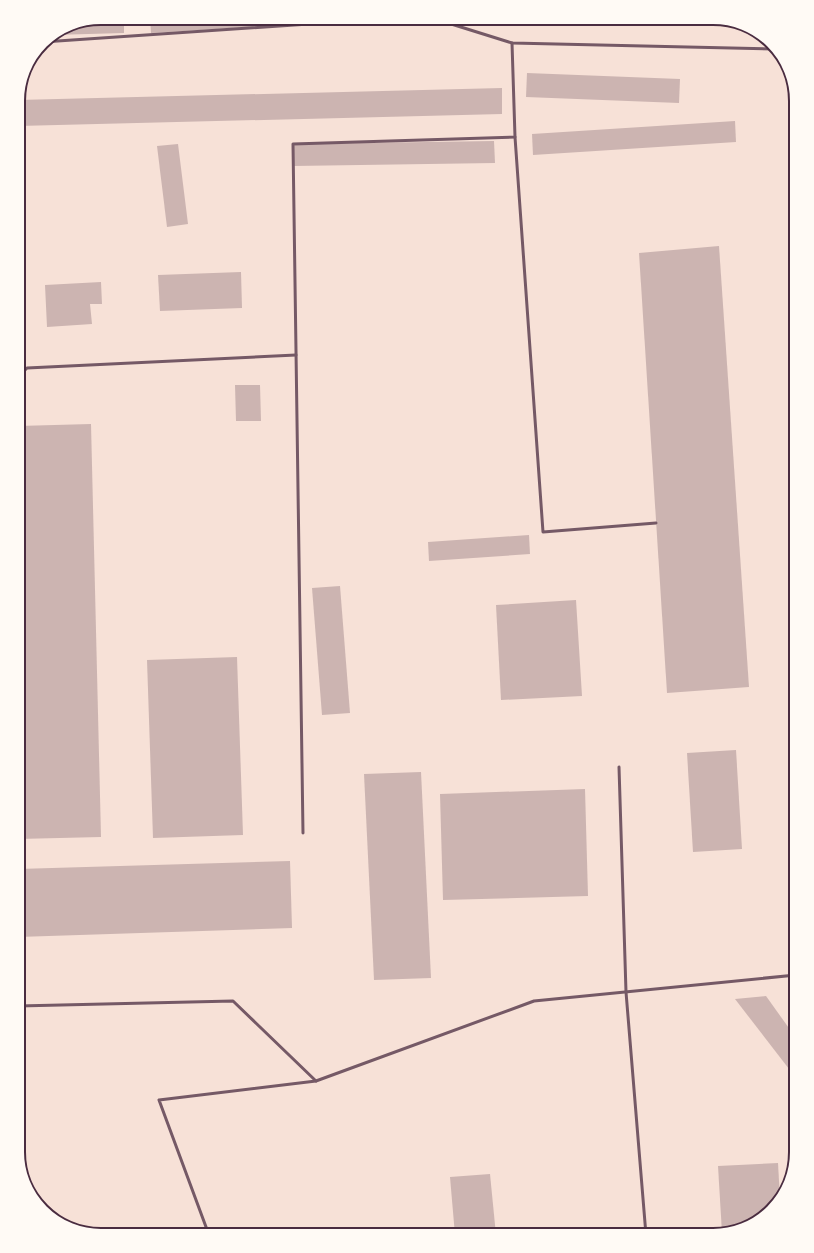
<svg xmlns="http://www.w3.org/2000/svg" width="814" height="1253" viewBox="0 0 814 1253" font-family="Mulish,sans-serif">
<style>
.building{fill:#ccb4b1}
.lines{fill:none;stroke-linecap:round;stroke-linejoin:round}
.service{stroke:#755966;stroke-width:3}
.rim{fill:none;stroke:#4a2c40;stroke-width:2}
</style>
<rect width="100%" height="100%" fill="#f7e1d7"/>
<!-- building -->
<g class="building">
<polygon points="101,18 124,18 124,33 53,35 70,24"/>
<polygon points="150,18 377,18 377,19 151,33"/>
<polygon points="527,73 680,79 679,103 526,97"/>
<polygon points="502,88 502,114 18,126 18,100"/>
<polygon points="735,121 736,142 533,155 532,134"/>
<polygon points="494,141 495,163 293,166 293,144"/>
<polygon points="178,144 188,224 167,227 157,146"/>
<polygon points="719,246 749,687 667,693 639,253"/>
<polygon points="241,272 242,308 160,311 158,275"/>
<polygon points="101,282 102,304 90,304 92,324 47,327 45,285"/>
<polygon points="235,385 260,385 261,421 236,421"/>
<polygon points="91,424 101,837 18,839 18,426"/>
<polygon points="529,535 530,554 429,561 428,542"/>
<polygon points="340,586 350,713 322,715 312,588"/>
<polygon points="576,600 582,696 501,700 496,605"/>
<polygon points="237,657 243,835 153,838 147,660"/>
<polygon points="736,750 742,849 693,852 687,753"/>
<polygon points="421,772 431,978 374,980 364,774"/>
<polygon points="585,789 588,896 443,900 440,794"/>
<polygon points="290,861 292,928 18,937 18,869"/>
<polygon points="766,996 796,1038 796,1078 735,999"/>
<polygon points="778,1163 780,1199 754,1224 722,1233 718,1166"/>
<polygon points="490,1174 496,1235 455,1235 450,1177"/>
</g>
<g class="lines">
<!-- service -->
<g class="service">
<polyline points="432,18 512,43 774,49"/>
<polyline points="43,42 397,18"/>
<polyline points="515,137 543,532 656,523"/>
<polyline points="18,377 27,368 296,355"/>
<polyline points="619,767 626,992 646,1235"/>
<polyline points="303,833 293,144 515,137 512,43"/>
<polyline points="18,1006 233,1001 316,1081"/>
<polyline points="209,1235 159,1100 316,1081 534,1001 796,975"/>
</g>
</g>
<!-- crop -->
<path d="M0 0H814V1253H0ZM101 25H713A76 76 0 0 1 789 101V1152A76 76 0 0 1 713 1228H101A76 76 0 0 1 25 1152V101A76 76 0 0 1 101 25Z" fill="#fffaf5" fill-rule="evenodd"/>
<path class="rim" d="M101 25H713A76 76 0 0 1 789 101V1152A76 76 0 0 1 713 1228H101A76 76 0 0 1 25 1152V101A76 76 0 0 1 101 25Z"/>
</svg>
